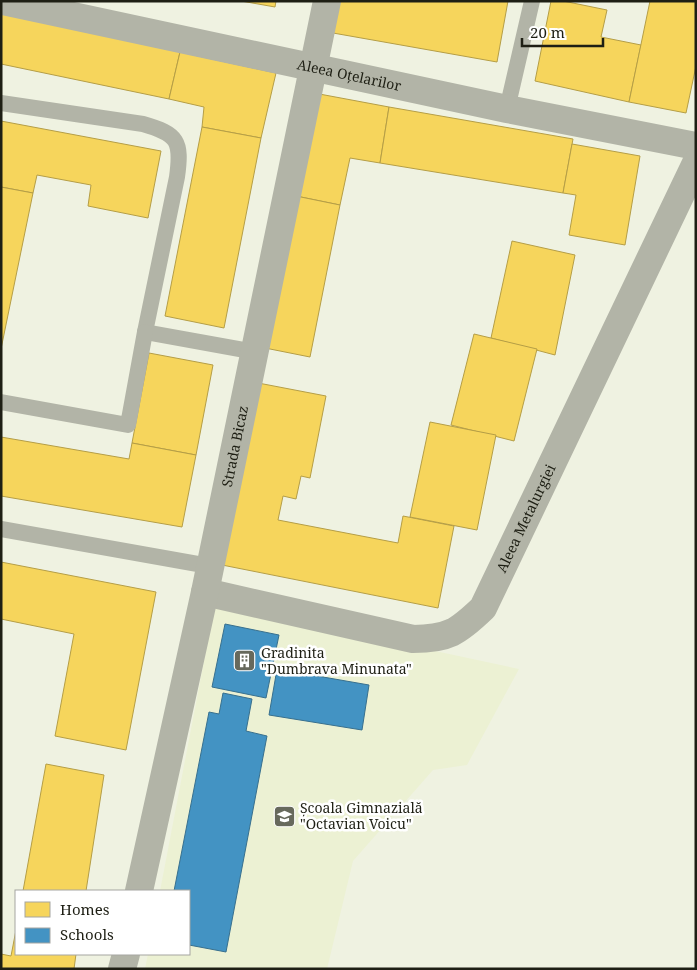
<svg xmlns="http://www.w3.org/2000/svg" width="697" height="970" viewBox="0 0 697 970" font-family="'Noto Serif',serif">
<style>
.built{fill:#ecf1d3}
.homes{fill:#f6d55c;stroke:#b59e46}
.schools{fill:#4393c3;stroke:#38708e}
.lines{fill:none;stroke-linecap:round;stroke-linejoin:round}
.lane{stroke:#b2b4a7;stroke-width:16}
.street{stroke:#b2b4a7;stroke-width:28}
.labels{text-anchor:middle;stroke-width:5;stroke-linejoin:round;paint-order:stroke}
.street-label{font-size:14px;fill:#1e1f14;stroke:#fff}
.poi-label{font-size:14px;fill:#1e1f14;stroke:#fff;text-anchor:start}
</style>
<rect width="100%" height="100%" fill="#eff2e1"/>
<!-- built -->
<polygon class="built" points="215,604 519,669 467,765 433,770 353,861 327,969 145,969 148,954 189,954 189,891 160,891"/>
<!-- homes -->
<g class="homes">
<polygon points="241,1 276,1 275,7"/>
<polygon points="339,1 508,1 497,62 333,33"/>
<polygon points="551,1 563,1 607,10 601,37 641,45 629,102 535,81"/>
<polygon points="650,1 696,1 696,66 686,113 629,102"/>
<polygon points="1,12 180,52 169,99 1,64"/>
<polygon points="180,52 276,73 261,138 202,127 204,107 169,99"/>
<polygon points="314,93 389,107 380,163 350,158 340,205 296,196"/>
<polygon points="389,107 573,139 563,193 380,163"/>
<polygon points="1,121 161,151 148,218 88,206 91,185 37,175 33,193 1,187"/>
<polygon points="202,127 261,138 224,328 165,316"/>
<polygon points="572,144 640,156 625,245 569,235 576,195 563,193"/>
<polygon points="1,187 33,193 1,349"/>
<polygon points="296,196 340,205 310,357 265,348"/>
<polygon points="512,241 575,255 555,355 491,338"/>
<polygon points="474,334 537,349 514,441 451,425"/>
<polygon points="149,353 213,365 196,455 132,443"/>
<polygon points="253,382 326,396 310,478 301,476 296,499 283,496 278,520 398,543 403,516 454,526 438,608 217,564"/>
<polygon points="430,422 496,435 477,530 410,517"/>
<polygon points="1,437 129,459 132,443 196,455 182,527 1,496"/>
<polygon points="1,562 156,592 126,750 55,736 74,634 1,619"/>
<polygon points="46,764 104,775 86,891 23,891"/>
<polygon points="16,930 16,954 76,954 74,969 1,969 1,954 11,956"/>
</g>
<!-- schools -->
<g class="schools">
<polygon points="225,624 279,635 266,698 212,687"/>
<polygon points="277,669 369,685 362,730 269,715"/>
<polygon points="223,693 252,699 246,731 267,736 226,952 189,945 189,891 174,891 209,712 219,714"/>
</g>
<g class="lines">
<!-- lane -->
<g class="lane">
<path d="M 1,103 L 143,124 C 178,134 182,141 177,177 L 145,332 L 255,352"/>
<polyline points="507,109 532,1"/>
<polyline points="1,402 128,425 145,332"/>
<polyline points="1,529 209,566"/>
</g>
<!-- street -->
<g class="street">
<path id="s1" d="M 3,1 L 507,109 L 696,146"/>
<path id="s2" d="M 205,592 L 413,639 C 448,639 458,632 483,608 L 696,163"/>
<path id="s3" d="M 139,891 L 205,592 L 327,1"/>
<polyline points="122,969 126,954"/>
</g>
</g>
<!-- icons -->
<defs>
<symbol id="building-square" viewBox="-11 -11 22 22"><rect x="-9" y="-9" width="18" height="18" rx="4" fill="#67695c" stroke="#fff"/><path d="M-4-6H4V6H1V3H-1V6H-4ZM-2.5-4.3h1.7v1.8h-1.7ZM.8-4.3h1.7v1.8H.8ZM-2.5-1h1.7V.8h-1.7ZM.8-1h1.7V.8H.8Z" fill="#fff"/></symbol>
<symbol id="school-square" viewBox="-11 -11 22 22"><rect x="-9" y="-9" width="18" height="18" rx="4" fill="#67695c" stroke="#fff"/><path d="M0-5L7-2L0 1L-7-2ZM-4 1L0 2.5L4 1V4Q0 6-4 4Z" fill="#fff"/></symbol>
</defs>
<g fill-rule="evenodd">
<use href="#building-square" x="232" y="648" width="25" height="25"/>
<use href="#school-square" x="272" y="804" width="25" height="25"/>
</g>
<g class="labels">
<!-- street labels -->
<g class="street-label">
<text dy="5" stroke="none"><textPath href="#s1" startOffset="354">Aleea Oțelarilor</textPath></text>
<text dy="5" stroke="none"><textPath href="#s3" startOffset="455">Strada Bicaz</textPath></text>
<text dy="5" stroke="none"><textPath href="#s2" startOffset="392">Aleea Metalurgiei</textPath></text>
</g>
<!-- poi labels -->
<g class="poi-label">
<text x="261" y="658">Gradinita<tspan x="261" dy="16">"Dumbrava Minunata"</tspan></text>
<text x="300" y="813">Școala Gimnazială<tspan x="300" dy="16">"Octavian Voicu"</tspan></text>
</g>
</g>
<!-- border -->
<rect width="697" height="970" fill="none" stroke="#1e1f14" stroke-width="5"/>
<!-- legend -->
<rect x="15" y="890" width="175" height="65" fill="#ffffff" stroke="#a5a5a1"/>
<rect x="25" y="902" width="25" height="15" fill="#f6d55c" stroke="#a5a5a1"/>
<text x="60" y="915" font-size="15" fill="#1e1f14">Homes</text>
<rect x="25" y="928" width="25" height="15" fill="#4393c3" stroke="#a5a5a1"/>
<text x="60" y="940" font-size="15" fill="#1e1f14">Schools</text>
<!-- scale -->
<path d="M522 38v8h81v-8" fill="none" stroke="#1e1f14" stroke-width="2.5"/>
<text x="530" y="38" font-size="15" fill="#1e1f14" stroke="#ffffff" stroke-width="4" paint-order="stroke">20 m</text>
</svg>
